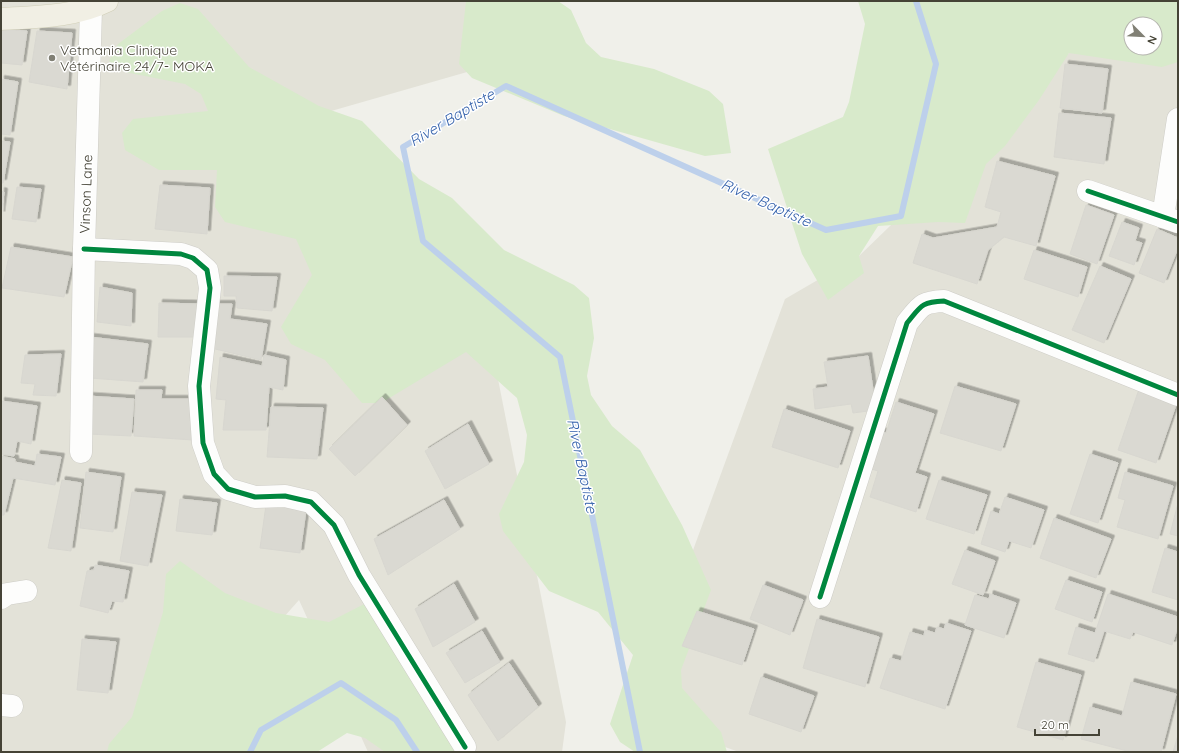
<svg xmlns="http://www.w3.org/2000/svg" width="1179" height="753" viewBox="0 0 1179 753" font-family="Quicksand,sans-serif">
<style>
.residential{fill:#e3e2d8;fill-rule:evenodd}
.green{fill:#d8eacb;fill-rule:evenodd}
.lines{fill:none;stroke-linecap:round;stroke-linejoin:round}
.stream{stroke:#bdd0eb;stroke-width:6}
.building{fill:#dad9d2;stroke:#d8d7d0;filter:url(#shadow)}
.minor-casing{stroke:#cecdc7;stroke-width:23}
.major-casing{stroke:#d1cfb8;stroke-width:23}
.minor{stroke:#fdfdfc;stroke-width:22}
.major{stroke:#f1efe4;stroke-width:22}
.cycleway-casing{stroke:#fff;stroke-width:8}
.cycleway{stroke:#00873e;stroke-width:5}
.poi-dot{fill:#818075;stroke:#fff;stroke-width:1.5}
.labels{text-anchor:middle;stroke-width:3;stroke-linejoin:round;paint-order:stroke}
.poi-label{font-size:14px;fill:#454336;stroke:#fff;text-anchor:start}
.street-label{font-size:14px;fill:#454336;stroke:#fff}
.water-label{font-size:15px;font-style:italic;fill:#3562ac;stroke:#fff}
</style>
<defs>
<filter id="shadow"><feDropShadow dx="3.5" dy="-3.5" stdDeviation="0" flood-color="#0004"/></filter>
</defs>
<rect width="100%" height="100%" fill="#f0f0ea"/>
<!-- residential -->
<g class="residential">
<polygon points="1,1 476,1 481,68 286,124 495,364 566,722 562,752 368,752 299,600 164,752 1,752"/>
<path d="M 1178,1 L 1178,752 L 739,752 L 633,714 L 785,299 L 859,256 L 1069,53 ZM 1131,24 L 1155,24 L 1155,48 L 1131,48 Z"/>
</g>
<!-- green -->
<g class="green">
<polygon points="466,1 558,1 571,10 586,43 601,57 654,69 709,91 723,104 731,153 705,156 564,116 472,78 459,64"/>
<path d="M 858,1 L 1178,1 L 1178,62 L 1162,67 L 1069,53 L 1039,100 L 1005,146 L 986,164 L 965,223 L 938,222 L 878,226 L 859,256 L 864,273 L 828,300 L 802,254 L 768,149 L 843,117 L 849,102 L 865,24 ZM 1131,24 L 1155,24 L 1155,48 L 1131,48 Z"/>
<polygon points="180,3 198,9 249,67 319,106 362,121 419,179 452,198 504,250 574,285 589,298 594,338 587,376 591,395 612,426 640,450 682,525 711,590 681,670 682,688 721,732 727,752 635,752 620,742 610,724 633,655 598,612 549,591 503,531 499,514 524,462 527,435 517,398 466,352 381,403 362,403 325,360 291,344 281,327 312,275 296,239 225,222 215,207 217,170 159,170 125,150 122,133 133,119 208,111 201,94 185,84 125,72 109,61 118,44 162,11"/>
<polygon points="180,561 225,593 276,613 329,622 376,598 472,752 385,752 365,738 347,733 317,752 107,752 109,744 132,717 163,612 166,574"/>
</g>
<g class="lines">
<!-- stream -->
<g class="stream">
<polyline points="250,752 261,730 341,683 396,720 417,752"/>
<polyline points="640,752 560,357 423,241 403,147 506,86 826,230 901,216 936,64 916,1"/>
</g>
</g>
<!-- building -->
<g class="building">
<polygon points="1,29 27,31 22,65 1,63"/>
<polygon points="37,31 72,33 67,89 29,82"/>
<polygon points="1065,64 1108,69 1102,113 1060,108"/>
<polygon points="1,79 18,82 10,135 1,134"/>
<polygon points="1059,113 1111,118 1104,164 1054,157"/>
<polygon points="1,141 10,142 3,183 1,183"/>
<polygon points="997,161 1055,176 1036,246 1004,237 988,250 977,284 913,263 922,234 933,238 997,227 1001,212 985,207"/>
<polygon points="160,185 210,188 207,234 155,229"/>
<polygon points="17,187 41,189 36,222 12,219"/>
<polygon points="1,191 4,192 1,215"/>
<polygon points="1086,205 1114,215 1097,264 1070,254"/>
<polygon points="1122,222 1139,228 1135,241 1142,243 1134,265 1109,256"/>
<polygon points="1157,229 1178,238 1178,248 1164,283 1139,273"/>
<polygon points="11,247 73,257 64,297 2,288"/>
<polygon points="1034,250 1087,267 1078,297 1024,279"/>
<polygon points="1100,266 1131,279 1104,343 1072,330"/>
<polygon points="224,276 277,277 272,311 237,308 236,296 224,296"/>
<polygon points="100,287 132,293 131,326 97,322"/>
<polygon points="159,303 201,304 198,337 158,337"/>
<polygon points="212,304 232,304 230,319 267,324 261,360 211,348"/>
<polygon points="90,337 148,344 143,382 89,378"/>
<polygon points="61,354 56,396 33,395 35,384 21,383 25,355"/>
<polygon points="264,355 286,360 283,390 269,387 266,430 223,430 226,400 216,399 220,357 262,366"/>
<polygon points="868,356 876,410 853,413 851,404 815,409 813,389 828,387 824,362"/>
<polygon points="955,386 1016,404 1001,451 940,433"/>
<polygon points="1139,389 1177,402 1156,463 1118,450"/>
<polygon points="136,390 162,390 161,399 195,399 192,440 134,436"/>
<polygon points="88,396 134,399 131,436 87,434"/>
<polygon points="382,397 407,425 355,476 329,449"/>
<polygon points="1,401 37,406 31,444 17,441 14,456 1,454"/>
<polygon points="896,402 934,414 915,473 927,477 916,512 870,497 878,471 868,468 880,431 886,433"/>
<polygon points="271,407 323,408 317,459 267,457"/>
<polygon points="784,409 850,431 838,468 772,447"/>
<polygon points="468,424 489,464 445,489 425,451"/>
<polygon points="37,454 61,457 55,485 13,478 4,515 1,515 1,456 15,459 15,462 35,466"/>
<polygon points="1090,454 1118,463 1098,523 1070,514"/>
<polygon points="86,472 121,477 113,532 80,528"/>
<polygon points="1125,472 1173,486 1158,539 1117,527 1125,500 1118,498"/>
<polygon points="62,480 81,483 71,551 48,548"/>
<polygon points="939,480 987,495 974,534 926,519"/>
<polygon points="132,492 162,495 148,566 120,561"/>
<polygon points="1005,497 1044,510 1031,548 1009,541 1005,552 981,544 991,511 999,514"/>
<polygon points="180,499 217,503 212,535 176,531"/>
<polygon points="444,500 460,529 388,575 374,539"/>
<polygon points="1178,503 1178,536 1170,534"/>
<polygon points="266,505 306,510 300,553 260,548"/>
<polygon points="1054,518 1111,539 1096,578 1040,558"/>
<polygon points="1165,548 1178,552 1178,600 1152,592"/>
<polygon points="965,550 995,561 983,595 952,584"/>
<polygon points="95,565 129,571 123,602 112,601 108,613 80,606 87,571 94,570"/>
<polygon points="1066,580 1102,592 1092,622 1055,609"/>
<polygon points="454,584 475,622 433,647 415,609"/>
<polygon points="763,585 803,600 790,635 750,619"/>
<polygon points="990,594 1016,603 1004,638 965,625 975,595 989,599"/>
<polygon points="1108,594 1178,617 1178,626 1172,645 1133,632 1130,639 1104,631 1094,662 1068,654 1076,627 1095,633"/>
<polygon points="697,611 754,629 742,665 682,646"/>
<polygon points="817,619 879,637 865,687 803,668"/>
<polygon points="946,623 971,631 945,709 880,688 890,658 901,661 910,632 924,636 925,630 935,633 937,627 944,629"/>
<polygon points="482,631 500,662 465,683 446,653"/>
<polygon points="82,639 116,642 108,693 77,690"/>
<polygon points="1036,662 1081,675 1063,740 1017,727"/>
<polygon points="509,663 538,707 498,741 468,695"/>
<polygon points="761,677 814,696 801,732 749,714"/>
<polygon points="1131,682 1176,694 1161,752 1131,752 1081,739 1090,707 1122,716"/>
<polygon points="1178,735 1178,752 1173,752"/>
</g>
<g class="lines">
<defs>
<g id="minor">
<polyline points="1088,191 1178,222"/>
<polyline points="1163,217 1178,119"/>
<polyline points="84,249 181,254 193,258 207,270 210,288 199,386 203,443 214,474 228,489 255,497 285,496 311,502 334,525 359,575 465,747"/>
<polyline points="81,452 84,249 91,9"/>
<path d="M 820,597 L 907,323 C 921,306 921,302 944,301 L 1178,395"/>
<polyline points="1,598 7,594 26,591"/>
<polyline points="1,705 12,706"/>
</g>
<path id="major" d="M 1,19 C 36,17 75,17 107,1"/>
</defs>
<!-- minor casing -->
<use href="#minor" class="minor-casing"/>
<!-- major casing -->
<use href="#major" class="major-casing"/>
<!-- minor -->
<use href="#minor" class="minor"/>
<!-- major -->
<use href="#major" class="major"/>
<defs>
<g id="cycleway">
<polyline points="1088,191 1178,222"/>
<polyline points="84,249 181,254 193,258 207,270 210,288 199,386 203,443 214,474 228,489 255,497 285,496 311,502 334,525 359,575 465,747"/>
<path d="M 820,597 L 907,323 C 921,306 921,302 944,301 L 1178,395"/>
</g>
</defs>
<!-- cycleway casing -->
<use href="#cycleway" class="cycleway-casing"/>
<!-- cycleway -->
<use href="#cycleway" class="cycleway"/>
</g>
<!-- markers -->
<circle class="poi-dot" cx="52" cy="58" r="4"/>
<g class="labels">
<!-- poi labels -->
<g class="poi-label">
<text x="60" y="55">Vetmania Clinique<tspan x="60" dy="16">Vétérinaire 24/7- MOKA</tspan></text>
</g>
<!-- street labels -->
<g class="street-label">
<text transform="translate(86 194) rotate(-88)" y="5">Vinson Lane</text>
</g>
<!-- water labels -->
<g class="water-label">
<text transform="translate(452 118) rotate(-31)" y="5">River Baptiste</text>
<text transform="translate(766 203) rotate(24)" y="5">River Baptiste</text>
<text transform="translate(582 466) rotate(78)" y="5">River Baptiste</text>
</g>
</g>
<!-- border -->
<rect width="1179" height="753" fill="none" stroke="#454336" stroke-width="4"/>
<!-- north arrow -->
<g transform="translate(1143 36) rotate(114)"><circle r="19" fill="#ffffff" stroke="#b5b4af"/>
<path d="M0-3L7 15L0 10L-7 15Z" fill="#818075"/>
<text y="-6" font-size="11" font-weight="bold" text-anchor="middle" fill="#454336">N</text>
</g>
<!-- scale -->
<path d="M1035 729v6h64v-6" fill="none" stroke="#454336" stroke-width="2"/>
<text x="1041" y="729" font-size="12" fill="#454336" stroke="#ffffff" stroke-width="3" paint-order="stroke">20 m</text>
</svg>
